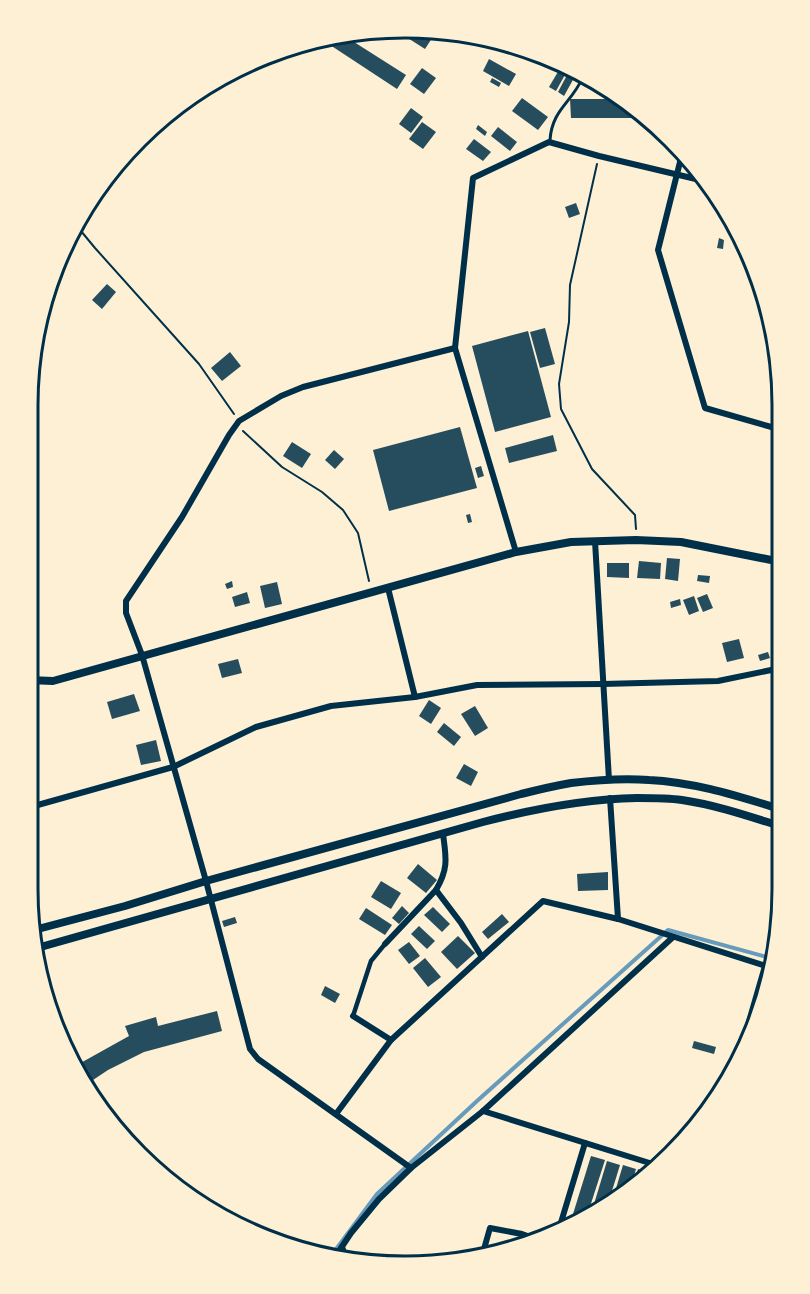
<svg xmlns="http://www.w3.org/2000/svg" width="810" height="1294" viewBox="0 0 810 1294" font-family="'DejaVu Sans',sans-serif">
<style>
.lines{fill:none;stroke-linecap:round;stroke-linejoin:round}
.stream{stroke:#669bbc;stroke-width:4}
.building{fill:#264d5e}
.path{stroke:#003049;stroke-width:2}
.service{stroke:#003049;stroke-width:3}
.pedestrian{stroke:#003049;stroke-width:4.5}
.minor{stroke:#003049;stroke-width:6}
.tertiary{stroke:#003049;stroke-width:8}
.rim{fill:none;stroke:#003049;stroke-width:3}
</style>
<rect width="100%" height="100%" fill="#fdf0d5"/>
<g class="lines">
<!-- stream -->
<polyline class="stream" points="331,1256 377,1194 477,1101 668,930 774,959"/>
</g>
<!-- building -->
<g class="building">
<polygon points="400,33 412,34 434,35 425,49"/>
<polygon points="343,35 406,75 397,89 324,41"/>
<polygon points="489,59 516,74 509,86 483,71"/>
<polygon points="422,68 436,78 424,94 410,84"/>
<polygon points="559,70 566,73 556,91 549,87"/>
<polygon points="567,75 574,78 564,96 558,92"/>
<polygon points="492,78 501,83 499,87 490,82"/>
<polygon points="522,98 548,117 538,130 512,111"/>
<polygon points="570,99 623,99 631,103 631,118 571,118"/>
<polygon points="411,108 423,117 411,133 399,124"/>
<polygon points="422,122 436,132 423,149 409,139"/>
<polygon points="478,125 487,132 485,136 476,129"/>
<polygon points="498,127 517,142 510,151 491,136"/>
<polygon points="474,139 491,152 483,161 466,149"/>
<polygon points="576,203 580,214 569,218 565,207"/>
<polygon points="719,238 724,240 723,249 717,248"/>
<polygon points="107,284 116,292 102,309 92,300"/>
<polygon points="545,328 555,364 540,368 530,332"/>
<polygon points="528,331 551,417 495,432 472,346"/>
<polygon points="230,352 241,366 222,381 211,368"/>
<polygon points="30,407 39,409 34,426 30,425"/>
<polygon points="460,427 477,488 389,511 373,450"/>
<polygon points="553,435 557,451 509,463 505,448"/>
<polygon points="292,442 311,454 302,468 283,456"/>
<polygon points="334,450 344,459 335,469 325,460"/>
<polygon points="481,466 484,476 478,478 475,468"/>
<polygon points="470,514 472,522 468,523 466,515"/>
<polygon points="667,558 680,559 678,581 665,579"/>
<polygon points="639,561 661,563 660,579 637,578"/>
<polygon points="607,563 629,563 629,578 607,577"/>
<polygon points="698,575 710,576 709,583 697,581"/>
<polygon points="232,581 233,587 227,589 225,584"/>
<polygon points="277,582 282,604 265,608 260,586"/>
<polygon points="247,592 250,603 235,607 232,597"/>
<polygon points="707,594 713,608 703,612 697,598"/>
<polygon points="694,596 699,611 689,615 683,600"/>
<polygon points="680,599 681,605 671,608 670,602"/>
<polygon points="739,639 744,658 727,662 722,643"/>
<polygon points="768,652 770,658 760,661 758,655"/>
<polygon points="238,659 242,673 222,678 218,664"/>
<polygon points="134,694 140,711 112,719 107,702"/>
<polygon points="429,700 441,708 431,724 419,716"/>
<polygon points="475,706 488,728 475,736 461,714"/>
<polygon points="444,723 461,737 454,746 437,732"/>
<polygon points="156,740 161,761 141,765 136,745"/>
<polygon points="464,764 478,772 471,786 456,778"/>
<polygon points="418,864 437,880 426,893 407,878"/>
<polygon points="608,872 608,890 578,891 577,874"/>
<polygon points="381,881 401,893 391,909 371,897"/>
<polygon points="402,906 409,913 399,924 392,918"/>
<polygon points="433,907 450,924 442,932 424,915"/>
<polygon points="366,908 392,925 385,935 359,919"/>
<polygon points="502,914 509,922 488,939 482,932"/>
<polygon points="235,917 237,923 224,927 222,921"/>
<polygon points="419,926 435,941 427,949 411,934"/>
<polygon points="458,936 475,953 457,969 441,952"/>
<polygon points="409,942 420,956 409,964 398,950"/>
<polygon points="425,958 441,977 428,987 413,968"/>
<polygon points="325,986 340,994 335,1003 321,995"/>
<polygon points="217,1011 222,1031 144,1052 108,1070 84,1086 55,1026 61,1023 77,1065 129,1036 125,1026 156,1017 158,1026"/>
<polygon points="694,1041 716,1047 714,1054 692,1048"/>
<polygon points="591,1156 605,1160 587,1216 584,1217 573,1214"/>
<polygon points="607,1161 620,1165 607,1207 591,1214"/>
<polygon points="623,1165 636,1169 630,1189 615,1203 611,1205"/>
<polygon points="638,1169 648,1172 633,1187"/>
</g>
<g class="lines">
<!-- path -->
<g class="path">
<polyline points="597,164 570,285 569,322 559,384 561,409 592,469 635,515 636,529"/>
<polyline points="76,225 95,248 199,364 234,414"/>
<polyline points="243,431 282,467 322,492 343,510 358,533 369,581"/>
</g>
<!-- service -->
<path class="service" d="M 550,140 C 552,110 571,103 582,79"/>
<!-- pedestrian -->
<polyline class="pedestrian" points="353,1016 371,961 385,944"/>
<!-- minor -->
<g class="minor">
<polyline points="681,158 658,250 705,408 782,430"/>
<polyline points="595,541 609,780"/>
<polyline points="516,552 455,348 473,178 549,142 599,156 700,180"/>
<polyline points="388,588 415,697"/>
<polyline points="610,798 618,919"/>
<polyline points="27,808 173,767 256,727 331,706 415,697 477,685 603,684 718,681 781,668"/>
<polyline points="436,890 461,923 482,957"/>
<polyline points="30,910 36,929"/>
<path d="M 385,944 L 436,890 C 449,868 446,857 443,834"/>
<polyline points="353,1016 391,1040"/>
<polyline points="737,1063 765,966"/>
<polyline points="483,1111 656,1165"/>
<polyline points="336,1114 391,1040 543,901 618,919 772,968"/>
<polyline points="411,1168 258,1059 250,1049 206,881 142,655 126,613 126,601 182,517 229,435 239,421 281,396 303,387 455,348"/>
<polyline points="559,1229 585,1143"/>
<polyline points="342,1247 347,1260"/>
<polyline points="482,1256 490,1228 522,1234 536,1239"/>
<polyline points="335,1257 351,1233 379,1199 411,1168 483,1111 672,938"/>
</g>
<!-- tertiary -->
<g class="tertiary">
<polyline points="28,680 53,681 516,552 571,542 636,540 681,542 781,562"/>
<path d="M 34,930 L 125,906 L 206,881 L 521,794 C 537,790 554,786 571,783 C 596,780 624,778 649,780 C 694,782 737,796 780,809"/>
<path d="M 37,948 L 483,822 C 533,809 584,799 637,798 C 652,798 668,798 682,800 C 716,805 748,816 780,826"/>
</g>
</g>
<!-- crop -->
<path d="M0 0H810V1294H0ZM405 38H405A367 367 0 0 1 772 405V889A367 367 0 0 1 405 1256H405A367 367 0 0 1 38 889V405A367 367 0 0 1 405 38Z" fill="#fdf0d5" fill-rule="evenodd"/>
<path class="rim" d="M405 38H405A367 367 0 0 1 772 405V889A367 367 0 0 1 405 1256H405A367 367 0 0 1 38 889V405A367 367 0 0 1 405 38Z"/>
</svg>
